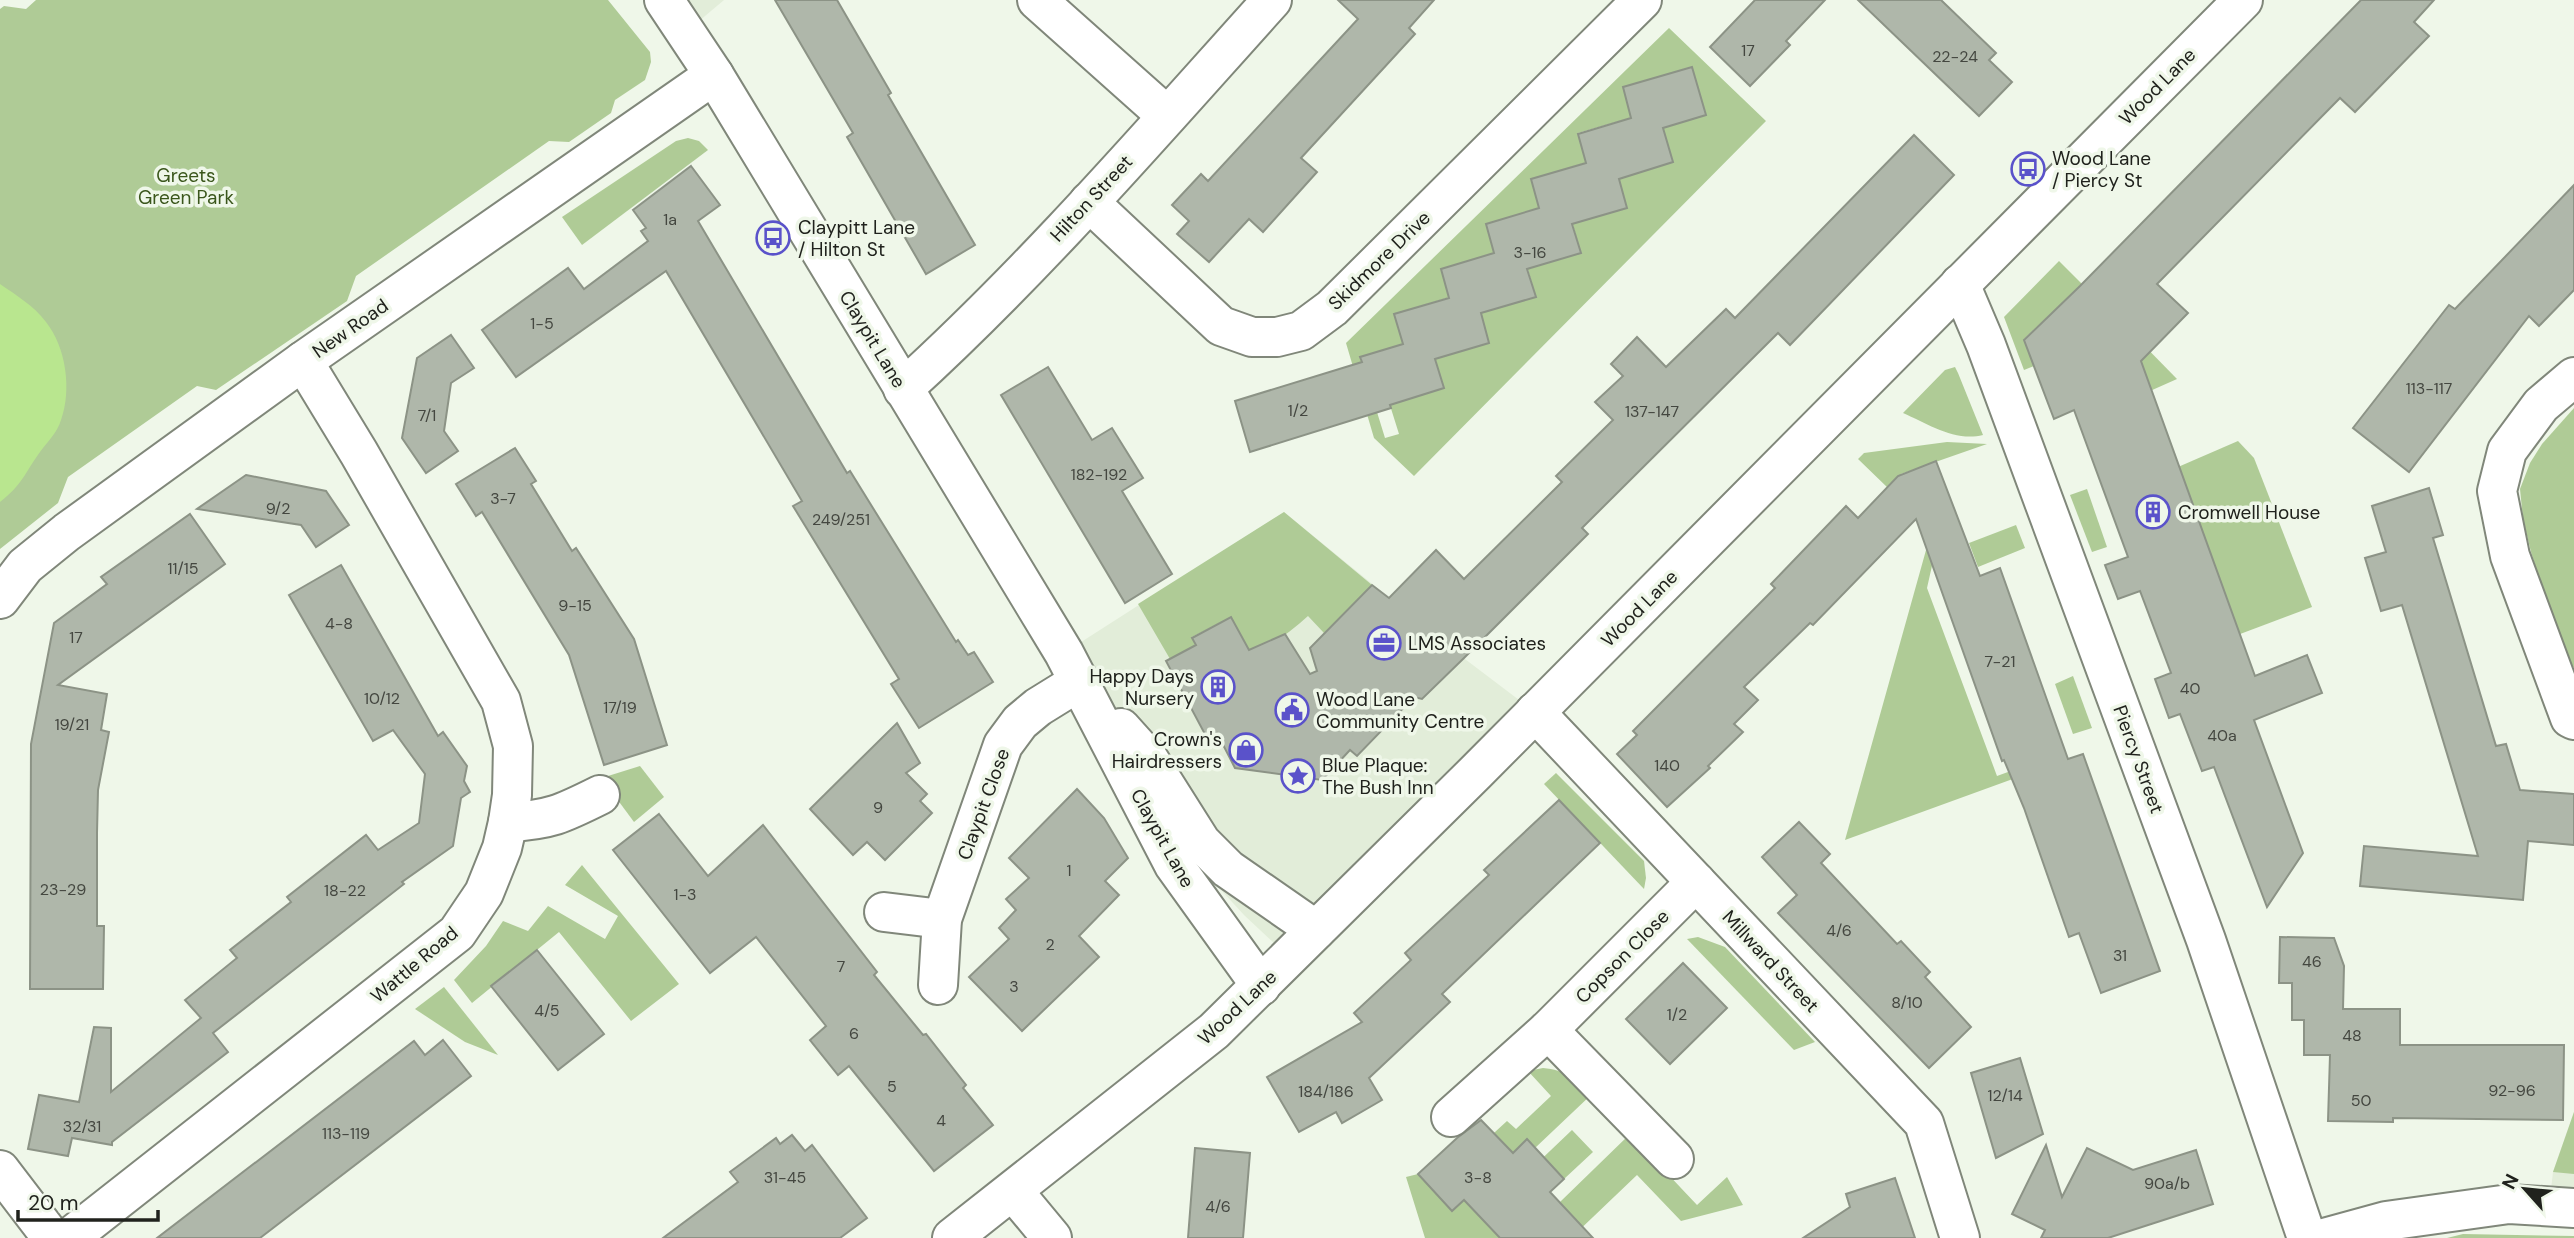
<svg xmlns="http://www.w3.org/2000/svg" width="2574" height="1238" viewBox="0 0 2574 1238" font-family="'DM Sans',sans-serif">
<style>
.built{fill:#e2edd9}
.green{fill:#afcb96;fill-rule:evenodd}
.water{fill:#b9e68f}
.building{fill:#afb7aa;stroke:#8c9386;stroke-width:2}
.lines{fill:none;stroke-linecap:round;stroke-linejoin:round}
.minor-casing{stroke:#80877a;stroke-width:42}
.tertiary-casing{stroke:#80877a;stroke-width:42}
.minor{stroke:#fff;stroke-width:38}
.tertiary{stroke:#fff;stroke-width:38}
.labels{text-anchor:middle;stroke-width:7;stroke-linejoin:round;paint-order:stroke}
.number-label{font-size:16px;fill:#444740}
.street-label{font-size:19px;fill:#20221d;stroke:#eff7e9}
.poi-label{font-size:19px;fill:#20221d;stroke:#eff7e9;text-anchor:start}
.park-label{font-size:19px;fill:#3a561b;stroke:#eff7e9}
</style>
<rect width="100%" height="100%" fill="#eff7e9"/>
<!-- built -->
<g class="built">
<polygon points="664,0 724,0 686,32"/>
<polygon points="1284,512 1457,653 1535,712 1289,957 1244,915 1187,853 1064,653"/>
<polygon points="2574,1112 2574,1208 2549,1207 2553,1172"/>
</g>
<!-- green -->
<g class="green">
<polygon points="36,0 608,0 650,52 651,62 645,80 615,100 611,113 569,142 549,141 356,276 347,301 216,390 197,386 68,477 58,503 0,549 0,9 4,6 26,9"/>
<path d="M 1669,28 L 1766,121 L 1414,476 L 1374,438 L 1346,343 ZM 1692,67 L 1706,114 L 1663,128 L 1673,162 L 1660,166 L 1658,160 L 1617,173 L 1627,208 L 1571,218 L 1581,253 L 1526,263 L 1536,297 L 1523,301 L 1521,295 L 1479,308 L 1489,343 L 1477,346 L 1476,341 L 1434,353 L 1443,388 L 1431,392 L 1429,387 L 1388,399 L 1399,434 L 1385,438 L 1360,357 L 1415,340 L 1394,314 L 1460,294 L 1457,283 L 1446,287 L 1441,269 L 1506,249 L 1503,239 L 1491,242 L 1486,224 L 1551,204 L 1536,197 L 1531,179 L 1598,159 L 1583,151 L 1578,133 L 1644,114 Z"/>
<polygon points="688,138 699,141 708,150 582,245 562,217 676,141"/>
<polygon points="2059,261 2082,284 2024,339 2034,366 2024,370 2004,317"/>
<polygon points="2130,331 2177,379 2150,391"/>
<path d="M 1955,367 L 1958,373 L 1983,435 C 1955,442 1928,424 1903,413 L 1945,370 Z"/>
<polygon points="2574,408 2574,668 2562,649 2531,552 2523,519 2520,489 2530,463 2542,444"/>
<polygon points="2238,441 2254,458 2312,607 2179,657 2178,467"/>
<polygon points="1947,442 1987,444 1901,474 1888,488 1858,459 1864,453"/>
<polygon points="2087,489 2107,547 2092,552 2070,495"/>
<path d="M 1284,512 L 1372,585 L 1324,633 L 1308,616 C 1291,632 1273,643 1253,657 L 1236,626 L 1223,621 L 1192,637 L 1195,645 L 1170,659 L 1138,604 Z"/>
<polygon points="2016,525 2025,548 1978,567 1969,543"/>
<polygon points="1938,539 1927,588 1997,776 2055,755 2032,772 1845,840 1928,543"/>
<polygon points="2073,676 2092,728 2073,734 2055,684"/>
<polygon points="640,766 664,797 634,822 617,799 608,776"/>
<polygon points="1556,773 1644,861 1646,878 1644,889 1544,784"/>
<polygon points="582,865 679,984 631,1021 559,932 472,1003 454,980 486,946 503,921 528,931 548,906 605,939 618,916 565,885"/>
<polygon points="1698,937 1725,947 1815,1042 1794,1050 1687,939"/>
<polygon points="444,987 498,1055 465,1042 415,1009"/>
<path d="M 1543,1068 C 1565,1070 1576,1079 1592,1094 L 1535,1148 L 1526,1140 L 1502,1163 L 1483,1143 L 1507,1121 L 1516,1129 L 1551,1096 L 1528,1071 Z"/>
<polygon points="2574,1112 2574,1174 2553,1172"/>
<polygon points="1572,1130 1593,1152 1564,1179 1556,1172 1530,1170"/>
<polygon points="1630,1134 1697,1205 1727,1177 1743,1205 1681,1221 1637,1175 1571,1238 1558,1238 1577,1221 1560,1202"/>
<polygon points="1418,1174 1452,1211 1464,1200 1500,1238 1425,1238 1406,1177"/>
<polygon points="2463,1234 2574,1236 2574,1238 2447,1238"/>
</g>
<!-- water -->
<path class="water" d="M 0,284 C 16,295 34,306 46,322 C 66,347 72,390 61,420 C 57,433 48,441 40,452 C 24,474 23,484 0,502 Z"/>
<!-- building -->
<g class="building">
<polygon points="775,0 837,0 891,93 888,95 975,245 926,274 847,137 853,133"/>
<polygon points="1338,0 1434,0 1409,28 1415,34 1301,158 1317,172 1263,232 1249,219 1209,262 1177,234 1189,221 1172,205 1201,174 1208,181 1358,19"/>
<polygon points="1755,0 1825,0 1786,41 1790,45 1750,86 1710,47"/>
<polygon points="1858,0 1941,0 1996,53 1989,60 2012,82 1979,116"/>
<polygon points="2361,0 2434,0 2414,22 2429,36 2355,112 2340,98 2157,284 2188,313 2141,361 2255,676 2307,655 2322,693 2254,720 2303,853 2267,907 2214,767 2202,771 2180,714 2169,718 2155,679 2171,673 2140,591 2118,599 2105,565 2128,557 2074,410 2054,419 2024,340 2080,286"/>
<polygon points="1692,67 1706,115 1663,128 1673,162 1619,179 1627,208 1572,224 1581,253 1527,269 1536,297 1481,313 1489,343 1435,359 1444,388 1390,405 1391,408 1250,452 1235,401 1362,362 1360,357 1403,344 1394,314 1449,298 1441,269 1494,253 1486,224 1539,208 1531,179 1586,163 1578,134 1631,118 1623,87"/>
<polygon points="1914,135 1954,175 1790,345 1778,333 1582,528 1588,534 1464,658 1422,699 1414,697 1357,756 1350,750 1322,780 1235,768 1217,733 1207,738 1166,661 1196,645 1192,638 1231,617 1249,650 1285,634 1310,674 1317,671 1310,648 1372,585 1389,598 1436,550 1464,579 1562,482 1556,476 1613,420 1595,402 1623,376 1611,364 1637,337 1666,367 1726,309 1735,318"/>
<polygon points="691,166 720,205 698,221 847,473 850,471 956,642 958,640 968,655 974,652 993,682 919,728 891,684 899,679 793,506 802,501 666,271 516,377 482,330 568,268 584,289 648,241 641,231 646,228 633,210"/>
<polygon points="2574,185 2574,290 2539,326 2529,316 2409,472 2353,428 2449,305 2455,309"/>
<polygon points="451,335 474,368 451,383 444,431 458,451 426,473 402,438 417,358"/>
<polygon points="1048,367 1092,440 1112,428 1143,478 1122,491 1172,574 1125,603 1001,395"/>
<polygon points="515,448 536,481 531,484 572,551 576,548 634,639 667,745 604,765 569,655 482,512 476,516 456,484"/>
<polygon points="1936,461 1980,576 2000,568 2068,759 2083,754 2160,971 2101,993 2079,933 2069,937 2024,808 2004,760 2002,761 1916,519 1813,625 1810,623 1744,687 1758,700 1734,724 1743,732 1708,766 1710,768 1667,807 1617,754 1637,735 1633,731 1775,588 1771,584 1846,506 1858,518 1898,476"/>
<polygon points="246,475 326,491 349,525 316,547 301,525 197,509"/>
<polygon points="2429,488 2443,535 2433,538 2496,746 2506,744 2520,790 2574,794 2574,845 2528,841 2523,900 2360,886 2364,846 2478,856 2402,605 2381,611 2365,558 2386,552 2372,506"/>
<polygon points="190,514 225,564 58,685 107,694 101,730 109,732 98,790 97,833 97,926 104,926 103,989 30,989 31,744 54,623 107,584 101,577"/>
<polygon points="341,565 438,736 443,732 467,766 464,781 470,792 461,798 453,846 402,882 404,884 213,1033 228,1052 112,1142 112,1145 72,1138 68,1156 28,1149 39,1095 79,1102 94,1027 111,1028 111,1092 201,1018 185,1000 237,958 230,950 291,902 287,897 366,835 378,850 419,823 425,774 393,730 373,741 289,595"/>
<polygon points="897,723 920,763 906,773 927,794 920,801 932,813 885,860 867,842 853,855 810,809"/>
<polygon points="1077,789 1104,818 1128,858 1105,881 1119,895 1079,936 1099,957 1022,1031 969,977 1009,939 999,928 1016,910 1006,899 1029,878 1009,858"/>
<polygon points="1559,800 1600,843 1442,994 1450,1002 1369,1078 1382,1100 1342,1123 1336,1112 1299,1132 1267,1077 1362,1022 1354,1013 1411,960 1405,953 1489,875 1484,870"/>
<polygon points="659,814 708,876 763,825 877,972 874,975 923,1035 926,1034 966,1085 963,1088 993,1125 934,1171 849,1066 838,1075 810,1040 826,1026 756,937 710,973 613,850"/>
<polygon points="1799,822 1830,854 1821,863 1897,944 1901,941 1930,972 1925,977 1971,1027 1929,1068 1778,913 1797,895 1762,857"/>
<polygon points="2280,937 2334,938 2344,966 2343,1009 2400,1009 2400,1045 2564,1045 2563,1120 2393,1118 2393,1122 2328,1121 2330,1055 2304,1055 2304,1020 2292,1020 2292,983 2279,983"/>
<polygon points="537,950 604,1034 558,1070 491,986"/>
<polygon points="1683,963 1727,1008 1670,1064 1626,1019"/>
<polygon points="443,1040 471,1076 260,1238 157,1238 414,1041 425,1055"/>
<polygon points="2020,1058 2043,1134 1996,1158 1971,1073"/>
<polygon points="1481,1120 1513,1153 1527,1139 1564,1179 1550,1192 1593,1238 1500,1238 1464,1200 1452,1211 1418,1174 1457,1138"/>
<polygon points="792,1135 805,1151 812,1145 867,1218 840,1238 663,1238 738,1182 730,1172 776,1138 780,1144"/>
<polygon points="2046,1145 2062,1197 2087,1148 2133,1170 2196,1150 2213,1204 2108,1238 2041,1238 2045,1230 2012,1214"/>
<polygon points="1195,1148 1250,1153 1243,1238 1188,1238"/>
<polygon points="1895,1178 1915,1238 1803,1238 1850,1207 1846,1194"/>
</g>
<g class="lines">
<defs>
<g id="minor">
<polyline points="1037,0 1167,116"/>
<polyline points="1089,202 1221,326 1252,337 1277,337 1301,331 1332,308 1642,0"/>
<polyline points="1960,284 1986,345 2206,940 2307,1238"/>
<polyline points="2574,377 2541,405 2507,451 2497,491 2510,556 2570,718 2574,720"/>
<path d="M 903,389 C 1035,269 1153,132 1272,0"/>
<polyline points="0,599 25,566 67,532 303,361 714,75"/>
<polyline points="1535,712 1924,1123 1960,1238"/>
<path d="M 508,822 C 550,820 562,814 600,795"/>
<polyline points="884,912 942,919"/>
<polyline points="938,985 942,919 1003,745 1020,722 1038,707 1080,681"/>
<polyline points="1548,1030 1674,1159"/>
<polyline points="1451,1117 1548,1030 1696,882"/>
<polyline points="0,1170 52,1238"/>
<polyline points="69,1238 457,933 484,893 502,848 508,822 512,795 513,746 501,701 359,453 303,361"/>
<polyline points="2324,1238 2386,1221 2509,1204 2574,1208"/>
</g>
<g id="tertiary">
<polyline points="664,0 714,75 1064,653 1174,865 1261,986"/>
<polyline points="1121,728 1148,758 1201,842 1228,869 1316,930"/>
<polyline points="1013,1191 1052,1238"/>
<polyline points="952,1238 1214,1031 1476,772 2243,0"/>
</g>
</defs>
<!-- minor casing -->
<use href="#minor" class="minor-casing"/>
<!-- tertiary casing -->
<use href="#tertiary" class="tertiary-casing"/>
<!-- minor -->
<use href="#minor" class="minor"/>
<!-- tertiary -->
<use href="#tertiary" class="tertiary"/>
</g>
<!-- icons -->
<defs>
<symbol id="bus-ring" viewBox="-11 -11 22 22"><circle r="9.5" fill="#eff7e9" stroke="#5a52ca" stroke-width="1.5"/><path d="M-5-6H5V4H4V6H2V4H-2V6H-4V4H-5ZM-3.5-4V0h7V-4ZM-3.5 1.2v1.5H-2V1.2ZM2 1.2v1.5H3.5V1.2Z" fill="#5a52ca"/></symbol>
<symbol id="building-ring" viewBox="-11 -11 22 22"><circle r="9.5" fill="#eff7e9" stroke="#5a52ca" stroke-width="1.5"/><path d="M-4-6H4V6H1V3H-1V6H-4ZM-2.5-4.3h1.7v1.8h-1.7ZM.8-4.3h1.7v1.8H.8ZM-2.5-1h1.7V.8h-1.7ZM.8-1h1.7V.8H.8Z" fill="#5a52ca"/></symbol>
<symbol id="office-ring" viewBox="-11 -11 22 22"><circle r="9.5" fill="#eff7e9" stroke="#5a52ca" stroke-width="1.5"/><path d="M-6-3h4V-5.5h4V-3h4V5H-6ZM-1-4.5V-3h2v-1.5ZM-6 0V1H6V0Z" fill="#5a52ca"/></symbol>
<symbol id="civic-ring" viewBox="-11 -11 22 22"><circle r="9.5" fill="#eff7e9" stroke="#5a52ca" stroke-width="1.5"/><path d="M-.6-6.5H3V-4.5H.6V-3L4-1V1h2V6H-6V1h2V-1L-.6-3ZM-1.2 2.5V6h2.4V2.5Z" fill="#5a52ca"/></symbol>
<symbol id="shop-ring" viewBox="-11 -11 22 22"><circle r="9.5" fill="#eff7e9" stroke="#5a52ca" stroke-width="1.5"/><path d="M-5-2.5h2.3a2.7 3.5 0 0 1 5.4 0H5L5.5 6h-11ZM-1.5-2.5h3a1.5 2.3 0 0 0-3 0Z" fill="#5a52ca"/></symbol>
<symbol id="sight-ring" viewBox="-11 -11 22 22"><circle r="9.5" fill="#eff7e9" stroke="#5a52ca" stroke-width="1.5"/><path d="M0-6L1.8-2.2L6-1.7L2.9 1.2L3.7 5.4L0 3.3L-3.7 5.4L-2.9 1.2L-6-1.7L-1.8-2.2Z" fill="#5a52ca"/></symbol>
</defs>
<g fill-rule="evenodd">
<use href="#bus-ring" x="2009" y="150" width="38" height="38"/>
<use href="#bus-ring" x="754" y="219" width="38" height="38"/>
<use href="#building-ring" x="2134" y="493" width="38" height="38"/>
<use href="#office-ring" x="1365" y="624" width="38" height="38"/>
<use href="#building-ring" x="1199" y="668" width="38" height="38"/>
<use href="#civic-ring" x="1273" y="691" width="38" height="38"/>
<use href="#shop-ring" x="1227" y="731" width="38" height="38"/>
<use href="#sight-ring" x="1279" y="757" width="38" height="38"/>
</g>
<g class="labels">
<!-- number labels -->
<g class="number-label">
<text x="1748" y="56">17</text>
<text x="1955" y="62">22-24</text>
<text x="670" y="225">1a</text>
<text x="1530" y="258">3-16</text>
<text x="542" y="329">1-5</text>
<text x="2429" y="394">113-117</text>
<text x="1298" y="416">1/2</text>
<text x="1652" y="417">137-147</text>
<text x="427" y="421">7/1</text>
<text x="1099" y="480">182-192</text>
<text x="503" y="504">3-7</text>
<text x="278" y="514">9/2</text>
<text x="841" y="525">249/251</text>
<text x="183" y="574">11/15</text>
<text x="575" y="611">9-15</text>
<text x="339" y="629">4-8</text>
<text x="76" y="643">17</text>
<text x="2000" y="667">7-21</text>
<text x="2190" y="694">40</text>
<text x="382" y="704">10/12</text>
<text x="620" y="713">17/19</text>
<text x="72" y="730">19/21</text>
<text x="2222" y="741">40a</text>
<text x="1667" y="771">140</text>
<text x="878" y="813">9</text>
<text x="1069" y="876">1</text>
<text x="63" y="895">23-29</text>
<text x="345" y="896">18-22</text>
<text x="685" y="900">1-3</text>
<text x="1839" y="936">4/6</text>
<text x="1050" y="950">2</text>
<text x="2120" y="961">31</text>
<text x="2312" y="967">46</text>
<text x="841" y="972">7</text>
<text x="1014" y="992">3</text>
<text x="1907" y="1008">8/10</text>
<text x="547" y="1016">4/5</text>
<text x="1677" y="1020">1/2</text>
<text x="854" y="1039">6</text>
<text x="2352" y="1041">48</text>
<text x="892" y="1092">5</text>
<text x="2512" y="1096">92-96</text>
<text x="1326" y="1097">184/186</text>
<text x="2005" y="1101">12/14</text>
<text x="2361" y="1106">50</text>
<text x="941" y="1126">4</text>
<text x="82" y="1132">32/31</text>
<text x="346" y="1139">113-119</text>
<text x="785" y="1183">31-45</text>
<text x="1478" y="1183">3-8</text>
<text x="2167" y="1189">90a/b</text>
<text x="1218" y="1212">4/6</text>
</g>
<!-- street labels -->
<g class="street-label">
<text transform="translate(2157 86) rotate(-45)" y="7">Wood Lane</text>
<text transform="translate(1091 198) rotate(-47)" y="7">Hilton Street</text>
<text transform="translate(1379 260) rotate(-44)" y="7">Skidmore Drive</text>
<text transform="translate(350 328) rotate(-35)" y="7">New Road</text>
<text transform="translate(873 339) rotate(59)" y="7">Claypit Lane</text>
<text transform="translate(1639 608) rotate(-45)" y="7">Wood Lane</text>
<text transform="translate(2139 759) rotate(70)" y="7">Piercy Street</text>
<text transform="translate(983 804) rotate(-70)" y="7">Claypit Close</text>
<text transform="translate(1163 838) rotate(61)" y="7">Claypit Lane</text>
<text transform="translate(1622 956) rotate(-45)" y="7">Copson Close</text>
<text transform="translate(1771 961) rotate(47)" y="7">Millward Street</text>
<text transform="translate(414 964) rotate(-40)" y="7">Wattle Road</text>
<text transform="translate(1237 1007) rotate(-43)" y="7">Wood Lane</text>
</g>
<!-- poi labels -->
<g class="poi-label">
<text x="2052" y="165">Wood Lane<tspan x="2052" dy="22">/ Piercy St</tspan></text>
<text x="798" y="234">Claypitt Lane<tspan x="798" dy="22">/ Hilton St</tspan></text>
<text x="2178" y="519">Cromwell House</text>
<text x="1408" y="650">LMS Associates</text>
<text x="1194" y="683" text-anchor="end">Happy Days<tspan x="1194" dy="22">Nursery</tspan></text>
<text x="1316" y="706">Wood Lane<tspan x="1316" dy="22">Community Centre</tspan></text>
<text x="1222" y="746" text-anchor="end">Crown's<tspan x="1222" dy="22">Hairdressers</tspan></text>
<text x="1322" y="772">Blue Plaque:<tspan x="1322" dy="22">The Bush Inn</tspan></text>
</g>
<!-- park labels -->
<g class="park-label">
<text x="186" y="182">Greets<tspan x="186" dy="22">Green Park</tspan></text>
</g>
</g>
<!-- north arrow -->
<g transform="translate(2525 1189) rotate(297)" stroke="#eff7e9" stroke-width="5" paint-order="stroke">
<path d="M0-5L12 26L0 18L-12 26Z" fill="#20221d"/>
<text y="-10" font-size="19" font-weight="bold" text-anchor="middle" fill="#20221d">N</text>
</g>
<!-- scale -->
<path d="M18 1210v10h140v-10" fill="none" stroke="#20221d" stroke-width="3.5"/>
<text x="28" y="1210" font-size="21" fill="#20221d" stroke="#eff7e9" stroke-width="5" paint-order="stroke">20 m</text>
</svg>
